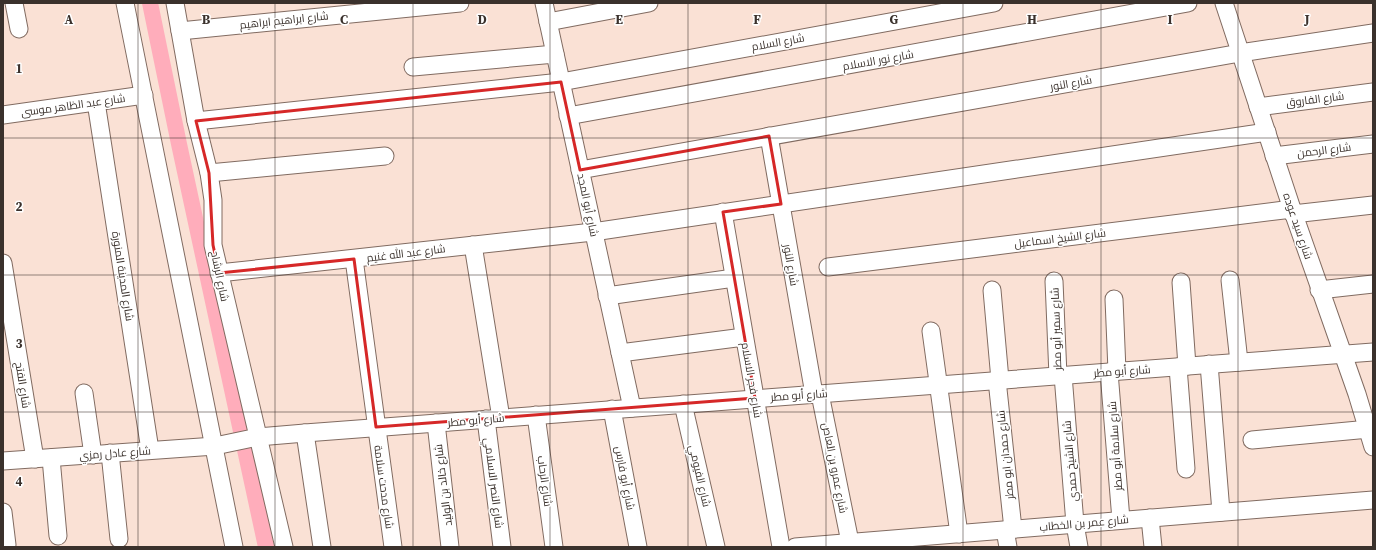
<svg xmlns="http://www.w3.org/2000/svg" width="1376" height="550" viewBox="0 0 1376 550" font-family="'Source Serif 4',Cairo,serif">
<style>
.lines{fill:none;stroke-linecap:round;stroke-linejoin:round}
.canal{stroke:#ffadbb;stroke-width:16}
.street-casing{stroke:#816b61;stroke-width:19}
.street{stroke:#fff;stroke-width:17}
.marked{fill:none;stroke:#d62828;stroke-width:3;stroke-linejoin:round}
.grid{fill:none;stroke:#3a312c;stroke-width:1;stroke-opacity:0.55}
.labels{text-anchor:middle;stroke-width:3;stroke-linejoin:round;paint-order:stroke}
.street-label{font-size:11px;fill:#3a312c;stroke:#fff}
.grid-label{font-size:13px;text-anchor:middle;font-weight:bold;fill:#3a312c;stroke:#fff;stroke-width:3;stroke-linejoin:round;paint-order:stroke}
</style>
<rect width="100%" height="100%" fill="#fae1d5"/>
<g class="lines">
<!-- canal -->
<polyline class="canal" points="150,3 179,144 266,547"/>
<defs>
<g id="street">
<polyline points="14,3 19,29"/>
<polyline points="125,3 234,547"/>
<polyline points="175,3 196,121 209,173 213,200 213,245 284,547"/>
<polyline points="544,3 632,408"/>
<polyline points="1224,3 1292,209 1357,394 1373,447"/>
<polyline points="548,22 649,3"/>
<polyline points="180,31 460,3"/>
<polyline points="413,67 555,54"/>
<polyline points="96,102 150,450"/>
<polyline points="1258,107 1373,92"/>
<polyline points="3,115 144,95"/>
<polyline points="568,116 1188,3"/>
<polyline points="196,121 561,82 994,3"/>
<polyline points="769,136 814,394"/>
<polyline points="1274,156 1373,144"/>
<polyline points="580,170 1240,53 1373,33"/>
<polyline points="209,173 385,156"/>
<polyline points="723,212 781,547"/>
<polyline points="1293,214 1373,205"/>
<polyline points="473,245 501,418"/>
<polyline points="354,259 393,547"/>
<polyline points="3,263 35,459"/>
<polyline points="828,267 1292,209"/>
<polyline points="219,273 593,232 1267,132"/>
<polyline points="1230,280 1239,362"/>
<polyline points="1054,281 1058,376"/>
<polyline points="1181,282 1187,366"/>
<polyline points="992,290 1000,380"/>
<polyline points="1319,290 1373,284"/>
<polyline points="607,296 734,278"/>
<polyline points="1114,299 1117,371"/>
<polyline points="931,331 959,534"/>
<polyline points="620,353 744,337"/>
<polyline points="1209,364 1221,512"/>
<polyline points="1178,367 1186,469"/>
<polyline points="1109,372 1121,520"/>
<polyline points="1063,375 1075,524 1079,547"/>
<polyline points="997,380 1013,529"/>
<polyline points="84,393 93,455"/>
<polyline points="820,394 850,542"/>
<polyline points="683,404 716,547"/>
<polyline points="612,409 638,547"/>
<polyline points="536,415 554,547"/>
<polyline points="486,419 502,547"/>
<polyline points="436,423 450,547"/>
<polyline points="305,433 322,547"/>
<polyline points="1252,440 1369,429"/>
<polyline points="110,453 119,539"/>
<polyline points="51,458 58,536"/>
<polyline points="3,461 215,446 258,437 305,433 1373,352"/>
<polyline points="3,512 7,545"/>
<polyline points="1150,518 1153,547"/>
<polyline points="1005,530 1008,547"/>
<polyline points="795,547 1373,500"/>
</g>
</defs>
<!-- street casing -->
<use href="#street" class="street-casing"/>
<!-- street -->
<use href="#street" class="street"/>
</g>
<!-- marked area -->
<path class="marked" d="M 561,82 L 580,170 L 769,136 L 781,204 L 723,212 L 755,398 L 376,427 L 354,259 L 219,273 L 213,245 L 209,173 L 196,121 Z"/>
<!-- grid -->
<path class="grid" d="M 138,3 L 138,547M 275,3 L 275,547M 413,3 L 413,547M 550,3 L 550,547M 688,3 L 688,547M 826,3 L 826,547M 963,3 L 963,547M 1101,3 L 1101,547M 1238,3 L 1238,547M 3,138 L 1373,138M 3,275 L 1373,275M 3,412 L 1373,412"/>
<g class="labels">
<!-- street labels -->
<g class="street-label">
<text transform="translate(284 20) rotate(-6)" y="4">شارع ابراهيم ابراهيم</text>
<text transform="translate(778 42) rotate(-10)" y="4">شارع السلام</text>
<text transform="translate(878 60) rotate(-10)" y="4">شارع نور الاسلام</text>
<text transform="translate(1071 83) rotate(-10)" y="4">شارع النور</text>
<text transform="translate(1315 99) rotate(-7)" y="4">شارع الفاروق</text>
<text transform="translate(73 105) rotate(-8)" y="4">شارع عبد الظاهر موسى</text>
<text transform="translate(1324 150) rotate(-7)" y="4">شارع الرحمن</text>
<text transform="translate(588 205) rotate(78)" y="4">شارع أبو المجد</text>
<text transform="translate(1298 226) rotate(71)" y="4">شارع سيد عوده</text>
<text transform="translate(1060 238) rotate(-7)" y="4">شارع الشيخ اسماعيل</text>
<text transform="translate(406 253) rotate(-7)" y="4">شارع عبد الله غنيم</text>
<text transform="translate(791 265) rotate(80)" y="4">شارع النور</text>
<text transform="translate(123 276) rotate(81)" y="4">شارع المدينة المنورة</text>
<text transform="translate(220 276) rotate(78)" y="4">شارع الرشاح</text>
<text transform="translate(1056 329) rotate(-92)" y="4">شارع سمير أبو مطر</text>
<text transform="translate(1122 371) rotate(-4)" y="4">شارع أبو مطر</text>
<text transform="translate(752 380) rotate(80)" y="4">شارع فجر الاسلام</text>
<text transform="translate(23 385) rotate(81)" y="4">شارع الفتح</text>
<text transform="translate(799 395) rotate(-4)" y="4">شارع أبو مطر</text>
<text transform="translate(476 420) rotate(-5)" y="4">شارع أبو مطر</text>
<text transform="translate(1115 446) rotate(-94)" y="4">شارع سلامة أبو مطر</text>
<text transform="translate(115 453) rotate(-4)" y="4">شارع عادل رمزي</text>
<text transform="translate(1005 455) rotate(-96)" y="4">شارع حمدان ابو مطر</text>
<text transform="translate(1070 461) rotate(-95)" y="4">شارع الشيخ حمدي</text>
<text transform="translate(835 468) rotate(79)" y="4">شارع عمرو بن العاص</text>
<text transform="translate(700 476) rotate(77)" y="4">شارع الفيومي</text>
<text transform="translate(625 478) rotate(79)" y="4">شارع أبو فارس</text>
<text transform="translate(545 481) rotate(82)" y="4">شارع الرحاب</text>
<text transform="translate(494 483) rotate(83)" y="4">شارع النصر الاسلامي</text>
<text transform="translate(443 485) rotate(-97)" y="4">شارع خالد بن الوليد</text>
<text transform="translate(384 487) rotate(82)" y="4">شارع مدحت سلامة</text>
<text transform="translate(1084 523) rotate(-5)" y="4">شارع عمر بن الخطاب</text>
</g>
</g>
<g class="grid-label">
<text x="69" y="24">A</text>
<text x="206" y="24">B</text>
<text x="344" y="24">C</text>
<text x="482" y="24">D</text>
<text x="619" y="24">E</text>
<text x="757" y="24">F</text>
<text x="894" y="24">G</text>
<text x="1032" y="24">H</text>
<text x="1170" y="24">I</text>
<text x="1307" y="24">J</text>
<text x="19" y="73">1</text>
<text x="19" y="211">2</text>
<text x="19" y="348">3</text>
<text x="19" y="486">4</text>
</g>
<!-- border -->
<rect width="1376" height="550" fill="none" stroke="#3a312c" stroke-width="8"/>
</svg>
